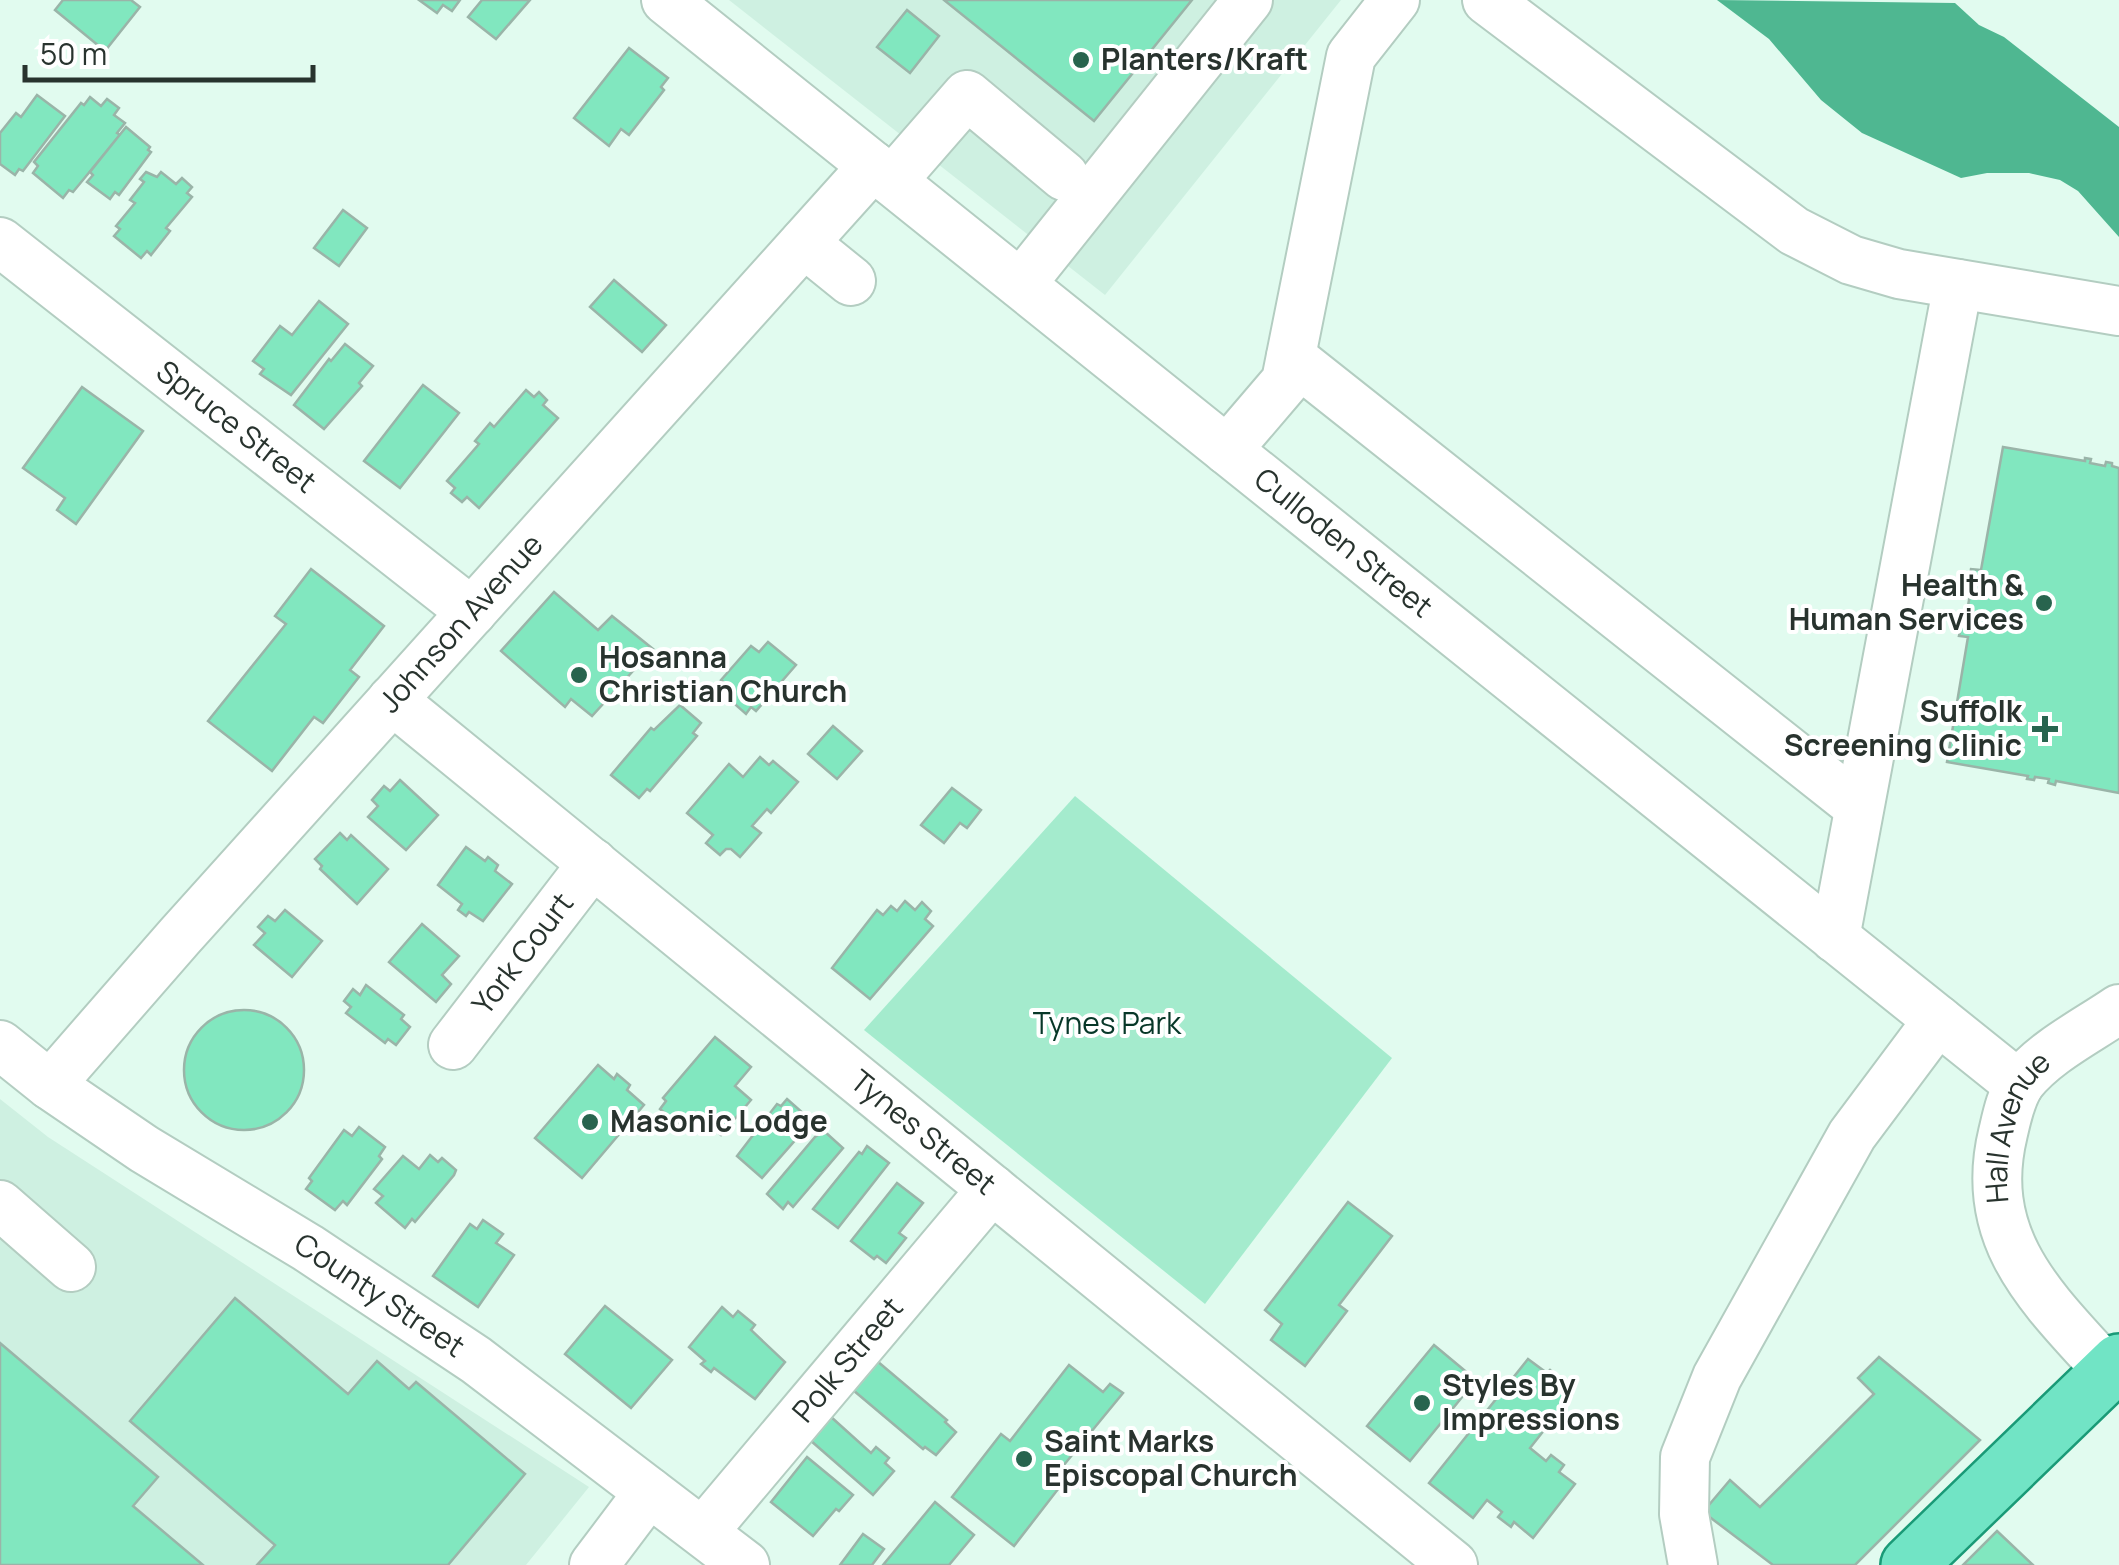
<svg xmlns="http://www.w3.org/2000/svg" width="2119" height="1565" viewBox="0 0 2119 1565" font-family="Manrope,sans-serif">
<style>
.built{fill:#cef0e1}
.green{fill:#a4ebcd}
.water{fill:#4fb791}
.building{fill:#81e7bf;stroke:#9ab4a8;stroke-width:2.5}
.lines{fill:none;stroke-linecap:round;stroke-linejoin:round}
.minor-casing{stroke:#b3cdc1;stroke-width:52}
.major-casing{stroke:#1a9a77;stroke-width:60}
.minor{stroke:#fff;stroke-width:48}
.major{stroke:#71e4c5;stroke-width:55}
.poi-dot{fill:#28644e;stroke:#fff;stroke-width:4}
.labels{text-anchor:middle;stroke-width:8;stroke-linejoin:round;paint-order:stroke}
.poi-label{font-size:30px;font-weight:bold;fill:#28332e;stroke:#fff;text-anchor:start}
.street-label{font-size:30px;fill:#28332e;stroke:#fff}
.park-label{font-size:30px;fill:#073728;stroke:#fff}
</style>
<rect width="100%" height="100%" fill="#e1fbef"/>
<!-- built -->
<g class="built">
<polygon points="729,0 1341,0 1105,295"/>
<polygon points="0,1099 48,1137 589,1487 526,1565 0,1565"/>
</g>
<!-- green -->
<polygon class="green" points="1075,796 1392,1058 1205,1304 864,1030"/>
<!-- water -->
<polygon class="water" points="1717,0 1955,3 1979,25 2004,37 2119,127 2119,237 2078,191 2060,180 2029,173 1987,173 1961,178 1862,133 1821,100 1769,39"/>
<!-- building -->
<g class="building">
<polygon points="63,0 131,0 140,7 105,51 55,10"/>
<polygon points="419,0 460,0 452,11 443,5 437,13"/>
<polygon points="482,0 530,0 496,39 468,17"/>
<polygon points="944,0 1192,0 1094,121"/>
<polygon points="907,10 939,36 910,73 877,47"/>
<polygon points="629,48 668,78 661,87 664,90 629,135 621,129 609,146 574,118"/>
<polygon points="37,95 65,116 23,171 19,169 15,175 0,164 0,133 16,113 21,117"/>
<polygon points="90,97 101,106 107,99 119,108 114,115 125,123 117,133 120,135 73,192 69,190 63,198 33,173 38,166 34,162 81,103 84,105"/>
<polygon points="126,127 150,147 148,150 151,152 119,195 115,192 110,199 87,182 93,175 90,172"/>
<polygon points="146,172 157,177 161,172 176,184 182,178 192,187 187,193 192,197 166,228 170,231 151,255 147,251 141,258 114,236 120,229 116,226 135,203 130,200 144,182 140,179"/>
<polygon points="343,210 367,228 339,266 314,248"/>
<polygon points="614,280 666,325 642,352 590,307"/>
<polygon points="319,301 348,324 291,395 260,374 264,369 253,361 280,326 292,335"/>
<polygon points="345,344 373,366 359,383 362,386 324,429 294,405 329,359 331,361"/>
<polygon points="423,385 459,413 400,488 364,461"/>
<polygon points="82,387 143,431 76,524 57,510 65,498 23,468"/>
<polygon points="526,390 534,397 539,392 547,400 543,405 558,418 479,508 467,497 462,502 451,493 455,488 447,481 479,444 475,441 490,423 494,427"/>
<polygon points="2003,447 2085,461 2085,458 2091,459 2090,463 2105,466 2106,462 2112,463 2112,466 2119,468 2119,793 2056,781 2055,785 2048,783 2049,779 2035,777 2034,780 2027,779 2028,776 1947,762 1968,637 1959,636 1962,622 1965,623 1972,583 1969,583 1971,569 1981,570"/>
<polygon points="311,569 384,626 350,670 359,677 323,723 314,717 272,771 208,721 286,624 275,616"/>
<polygon points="554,592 598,630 612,616 653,649 592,716 571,699 565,707 501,651"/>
<polygon points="768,642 796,665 756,711 751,707 746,714 721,692 727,685 721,680 751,646 759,652"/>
<polygon points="680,705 701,723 693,733 697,736 650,791 647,789 639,798 611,775 651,728 654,730"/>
<polygon points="833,726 862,751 837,779 808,754"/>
<polygon points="760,757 769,765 773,761 798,782 771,813 767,809 752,826 761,833 740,857 731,849 726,849 720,855 706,843 713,835 687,813 729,764 743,777"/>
<polygon points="400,780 438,815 406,850 368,817 378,806 372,800 384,786 390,791"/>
<polygon points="952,788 981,810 967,828 960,823 944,843 921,825"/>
<polygon points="340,833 347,840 351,835 388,869 357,904 320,869 322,866 315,859"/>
<polygon points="466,847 485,861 488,857 498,865 495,871 512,884 483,921 469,912 466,916 458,910 462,904 438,885"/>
<polygon points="905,901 915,910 922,902 931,911 925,919 933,926 870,999 832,968 877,910 883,915 891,906 897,911"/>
<polygon points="285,910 322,941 292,977 254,945 265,933 258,927 268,916 275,921"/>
<polygon points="422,924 459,956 442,975 451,984 436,1002 389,962"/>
<polygon points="366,985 404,1015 401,1019 410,1027 396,1045 388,1039 385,1043 346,1013 351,1007 344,1001 353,989 360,995"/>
<circle cx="244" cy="1070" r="60"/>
<polygon points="715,1037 751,1067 735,1086 751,1100 721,1135 705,1121 698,1128 684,1117 678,1124 660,1109 666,1101 663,1098"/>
<polygon points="598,1065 614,1079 617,1074 630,1085 627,1090 644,1105 582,1178 535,1138"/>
<polygon points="787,1099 812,1121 762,1178 737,1156 777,1104 781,1106"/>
<polygon points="359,1127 385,1147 379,1156 382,1159 347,1205 343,1201 335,1210 306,1189 312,1181 309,1178 344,1130 352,1136"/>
<polygon points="824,1131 843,1148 793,1207 788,1202 783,1209 767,1194 815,1137"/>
<polygon points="867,1146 889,1163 838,1228 813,1209 859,1152 862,1154"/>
<polygon points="430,1155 438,1162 442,1158 456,1170 454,1175 415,1222 412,1219 405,1228 376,1203 383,1196 374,1189 403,1156 419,1169"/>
<polygon points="897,1183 923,1203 899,1233 906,1238 886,1263 877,1256 874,1259 851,1241"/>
<polygon points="1348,1202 1392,1236 1339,1305 1347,1311 1305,1366 1271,1340 1282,1324 1265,1310"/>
<polygon points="483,1220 503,1234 496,1243 514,1255 478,1307 433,1276 470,1224 477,1229"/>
<polygon points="235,1298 348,1394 377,1361 409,1389 416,1382 525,1474 448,1565 257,1565 275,1545 130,1421"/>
<polygon points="605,1306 672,1360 631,1408 565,1354"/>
<polygon points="722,1307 733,1317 738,1311 755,1325 751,1330 785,1362 755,1399 714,1368 711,1372 701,1364 705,1361 689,1347"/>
<polygon points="0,1343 158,1477 133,1506 203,1565 0,1565"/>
<polygon points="1434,1345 1476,1380 1410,1461 1367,1426"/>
<polygon points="1879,1357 1980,1440 1855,1565 1773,1565 1703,1512 1730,1480 1760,1507 1874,1394 1858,1378"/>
<polygon points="1528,1359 1547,1373 1550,1370 1558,1377 1554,1381 1572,1395 1530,1448 1546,1461 1551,1455 1564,1465 1559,1472 1575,1484 1533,1538 1514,1522 1511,1527 1498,1517 1502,1512 1487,1500 1473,1518 1429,1483"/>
<polygon points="877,1361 947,1420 945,1422 956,1432 936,1455 925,1447 923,1449 853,1390"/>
<polygon points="1069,1365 1103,1392 1110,1384 1123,1393 1054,1477 1062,1484 1014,1546 952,1497 1001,1434 1010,1441"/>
<polygon points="830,1416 871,1453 876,1447 889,1458 885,1463 894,1471 873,1495 810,1440"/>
<polygon points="807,1457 853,1495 839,1511 836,1509 813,1536 771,1502"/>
<polygon points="935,1502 974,1535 949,1565 883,1565"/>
<polygon points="1997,1531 2033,1565 1963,1565"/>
<polygon points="863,1534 884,1549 872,1565 840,1565"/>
</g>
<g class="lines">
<defs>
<g id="minor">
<path id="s1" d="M 666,0 L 2019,1085"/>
<polyline points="1487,0 1794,231 1851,260 1899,274 2119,311"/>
<polyline points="892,181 967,95 1064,176"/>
<path id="s2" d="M 0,242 L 472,612"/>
<polyline points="804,243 851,281"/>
<polyline points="1021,284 1248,0"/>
<polyline points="1291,357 1859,807"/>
<polyline points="1227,450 1286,381 1351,56 1395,0"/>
<path id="s3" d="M 392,700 L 1453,1565"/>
<polyline points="1835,938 1958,284"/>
<path id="s4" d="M 0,1045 L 50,1085 L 144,1149 L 308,1248 L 476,1360 L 745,1565"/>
<path id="s5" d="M 453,1045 L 593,863"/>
<path id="s6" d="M 50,1085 L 180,936 L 873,166"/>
<polyline points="0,1205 71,1267"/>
<path id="s7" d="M 2109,1372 C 2043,1299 1977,1240 2003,1133 C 2007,1116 2011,1096 2021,1082 C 2046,1051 2087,1031 2119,1009"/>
<path id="s8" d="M 703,1532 L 992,1189"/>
<polyline points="594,1565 649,1492"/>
<polyline points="1693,1565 1684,1514 1685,1457 1717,1377 1852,1135 1938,1020"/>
</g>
<polyline id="major" points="1909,1565 2119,1362"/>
</defs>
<!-- minor casing -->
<use href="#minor" class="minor-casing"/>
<!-- major casing -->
<use href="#major" class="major-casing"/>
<!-- minor -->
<use href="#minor" class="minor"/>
<!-- major -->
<use href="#major" class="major"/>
</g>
<!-- markers -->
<g class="poi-dot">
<circle cx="1081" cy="60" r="10"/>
<circle cx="2044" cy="603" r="10"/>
<circle cx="579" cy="675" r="10"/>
<path d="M2040 714h10v10h10v10h-10v10h-10v-10h-10v-10h10z"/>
<circle cx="590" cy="1122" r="10"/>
<circle cx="1422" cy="1403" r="10"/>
<circle cx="1024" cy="1459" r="10"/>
</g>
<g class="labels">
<!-- poi labels -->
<g class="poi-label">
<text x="1101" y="70">Planters/Kraft</text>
<text x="2024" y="596" text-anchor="end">Health &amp;<tspan x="2024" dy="34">Human Services</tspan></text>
<text x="599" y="668">Hosanna<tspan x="599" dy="34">Christian Church</tspan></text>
<text x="2022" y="722" text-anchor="end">Suffolk<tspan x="2022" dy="34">Screening Clinic</tspan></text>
<text x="610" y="1132">Masonic Lodge</text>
<text x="1442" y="1396">Styles By<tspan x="1442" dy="34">Impressions</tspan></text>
<text x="1044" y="1452">Saint Marks<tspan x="1044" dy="34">Episcopal Church</tspan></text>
</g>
<!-- street labels -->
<g class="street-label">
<text dy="10" stroke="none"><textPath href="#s2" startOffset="300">Spruce Street</textPath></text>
<text dy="10" stroke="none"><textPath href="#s1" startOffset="868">Culloden Street</textPath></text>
<text dy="10" stroke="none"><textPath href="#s6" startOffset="618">Johnson Avenue</textPath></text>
<text dy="10" stroke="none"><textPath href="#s5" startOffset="115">York Court</textPath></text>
<text dy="10" stroke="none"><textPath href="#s3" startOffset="685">Tynes Street</textPath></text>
<text dy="10" stroke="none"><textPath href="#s7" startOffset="285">Hall Avenue</textPath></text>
<text dy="10" stroke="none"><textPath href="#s4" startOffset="455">County Street</textPath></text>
<text dy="10" stroke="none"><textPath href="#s8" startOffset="225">Polk Street</textPath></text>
</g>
<!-- park labels -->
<g class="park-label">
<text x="1107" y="1034">Tynes Park</text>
</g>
</g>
<!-- scale -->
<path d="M25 65v15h288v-15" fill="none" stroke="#28332e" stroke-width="5"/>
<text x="40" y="65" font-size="30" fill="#28332e" stroke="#ffffff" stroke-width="8" paint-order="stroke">50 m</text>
</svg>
